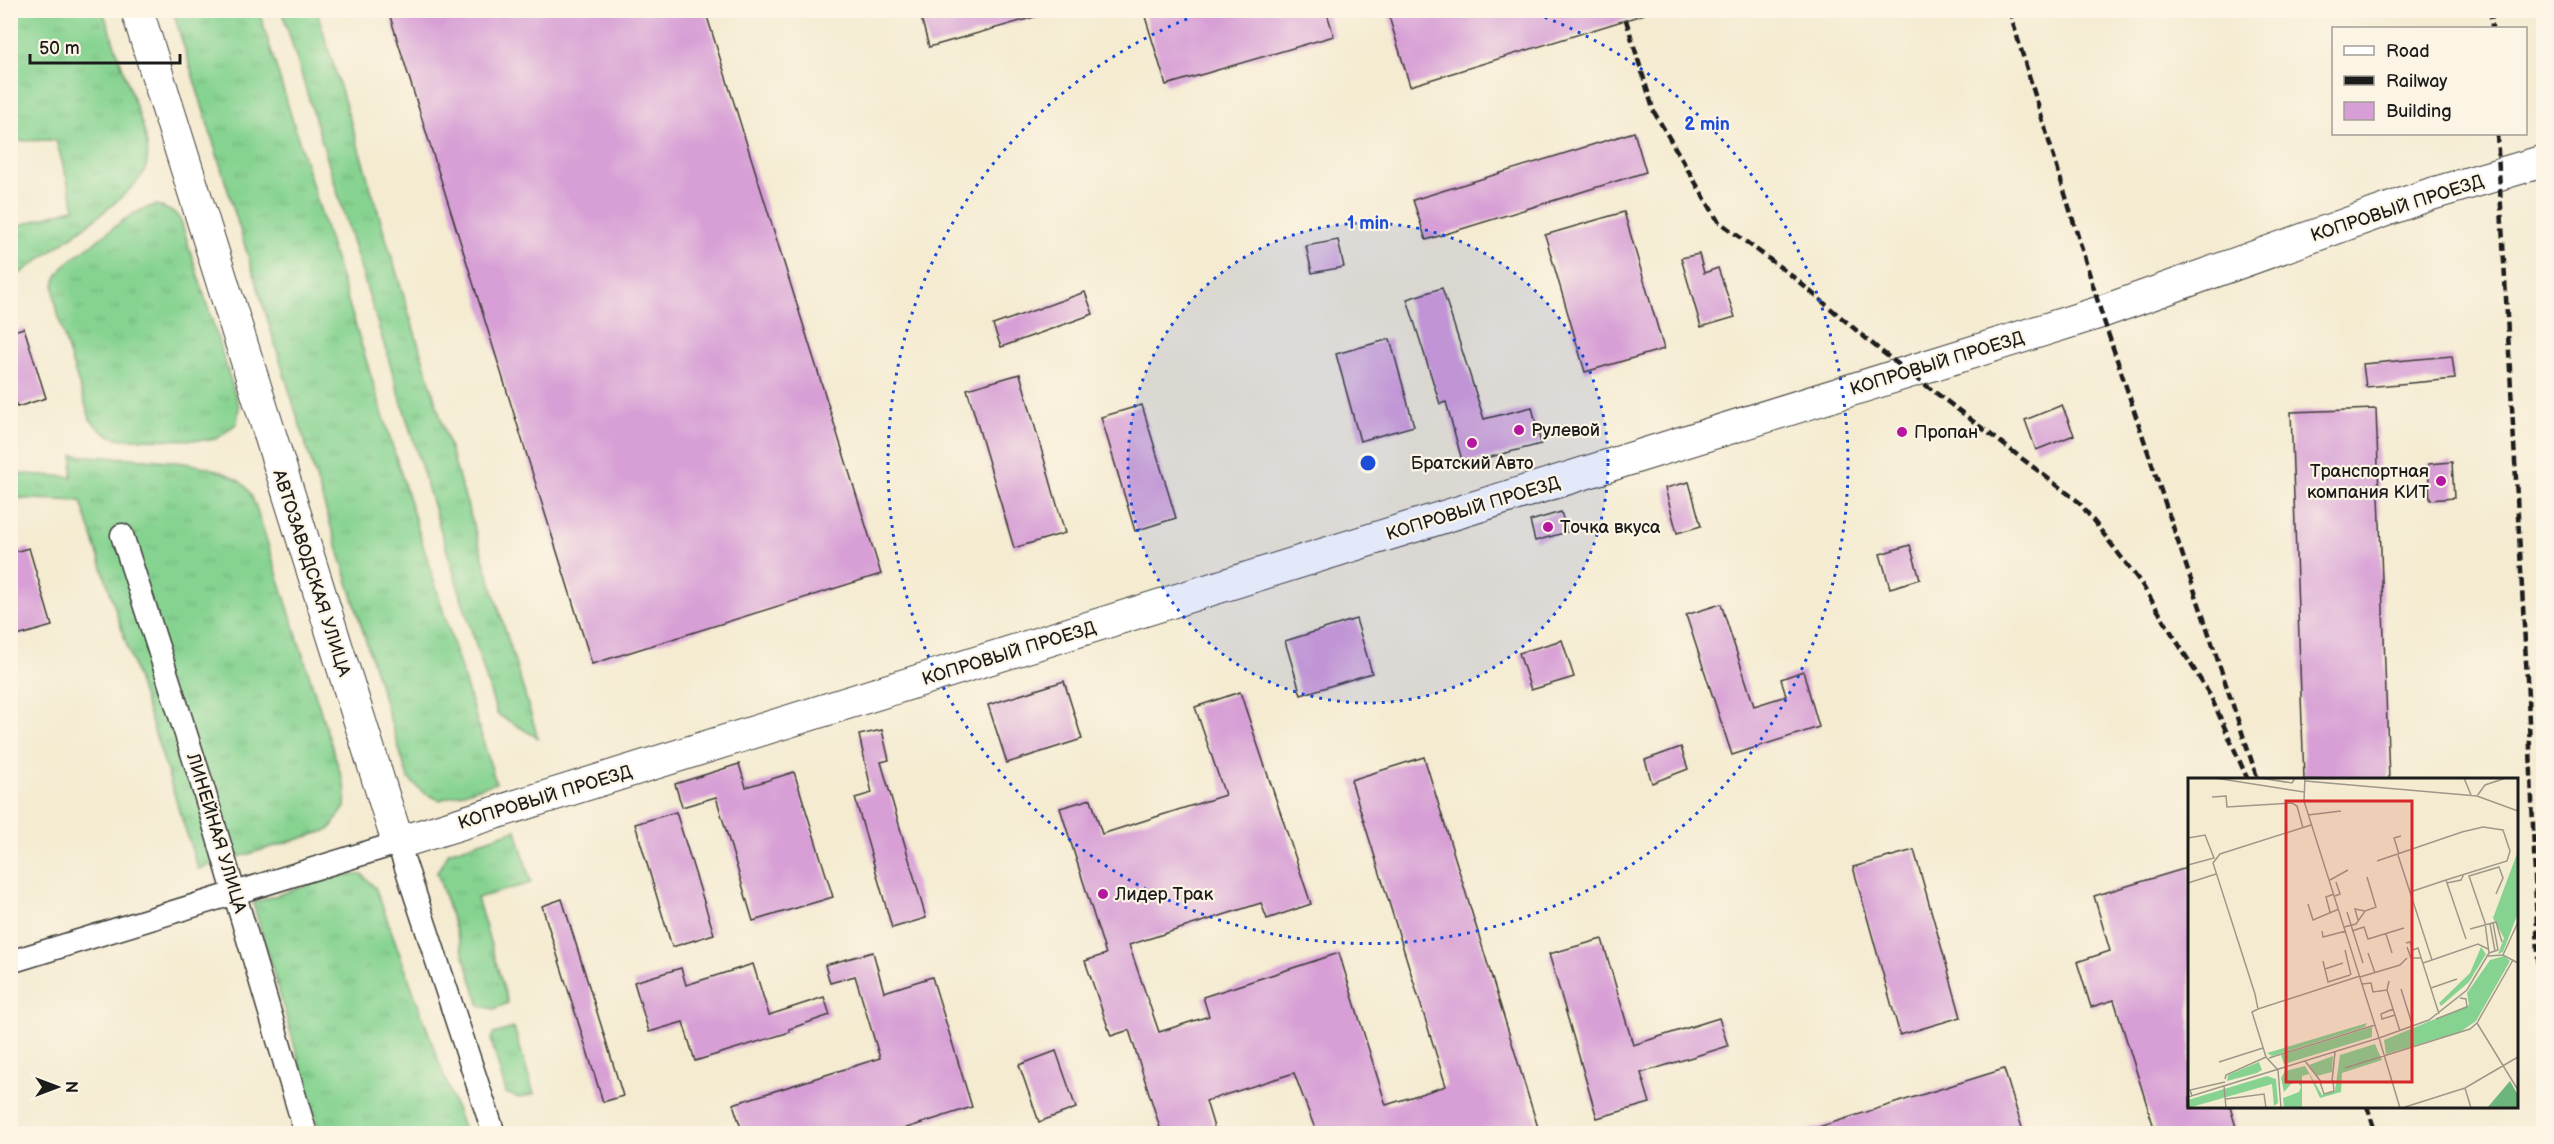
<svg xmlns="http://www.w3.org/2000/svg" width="2554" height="1144" viewBox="0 0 2554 1144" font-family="'Balsamiq Sans',sans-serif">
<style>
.grass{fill:url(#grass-tufts);stroke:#517856;stroke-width:1.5}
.building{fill:#d79fd5}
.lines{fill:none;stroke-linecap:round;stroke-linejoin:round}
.minor-casing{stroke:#3c3b37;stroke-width:25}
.secondary-casing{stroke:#3c3b37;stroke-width:34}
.minor{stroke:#fff;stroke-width:22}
.secondary{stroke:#fff;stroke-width:32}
.rail{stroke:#1c1c1c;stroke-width:4.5;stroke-dasharray:9 4.5;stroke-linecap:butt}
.ring{fill:none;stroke:#1d4ed8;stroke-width:3;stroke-dasharray:3 6}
.poi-dot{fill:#b5179e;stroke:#fcf5e5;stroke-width:2}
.labels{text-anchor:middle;stroke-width:4.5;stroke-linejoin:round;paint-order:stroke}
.street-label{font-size:18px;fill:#1c1c1c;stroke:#fcf5e5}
.poi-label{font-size:18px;fill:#1c1c1c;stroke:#fcf5e5;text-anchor:start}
.inset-road{fill:none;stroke:#9e9889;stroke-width:1.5}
.view{fill:#d62828;fill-opacity:0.15;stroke:#d62828;stroke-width:3}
.inset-edge{fill:none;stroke:#1c1c1c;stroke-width:3}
.centre{fill:#1d4ed8;stroke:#fcf5e5;stroke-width:3}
.ring-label{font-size:18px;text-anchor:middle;font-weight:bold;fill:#1d4ed8;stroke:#fcf5e5;stroke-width:4.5;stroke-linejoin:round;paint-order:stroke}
</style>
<defs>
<pattern id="grass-tufts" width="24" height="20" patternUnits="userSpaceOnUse" patternTransform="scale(1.5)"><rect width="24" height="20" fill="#86d391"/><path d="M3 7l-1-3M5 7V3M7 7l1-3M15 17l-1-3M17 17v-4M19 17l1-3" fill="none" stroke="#73b57c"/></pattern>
</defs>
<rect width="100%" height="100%" fill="#fcf5e5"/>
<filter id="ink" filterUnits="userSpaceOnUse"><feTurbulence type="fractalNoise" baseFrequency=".0167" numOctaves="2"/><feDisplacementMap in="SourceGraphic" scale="12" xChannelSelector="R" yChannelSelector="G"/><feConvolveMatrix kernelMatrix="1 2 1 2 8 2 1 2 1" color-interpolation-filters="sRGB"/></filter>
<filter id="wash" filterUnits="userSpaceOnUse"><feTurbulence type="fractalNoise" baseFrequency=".008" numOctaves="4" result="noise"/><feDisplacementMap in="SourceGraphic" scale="24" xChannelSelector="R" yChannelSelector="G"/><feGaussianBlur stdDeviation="1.35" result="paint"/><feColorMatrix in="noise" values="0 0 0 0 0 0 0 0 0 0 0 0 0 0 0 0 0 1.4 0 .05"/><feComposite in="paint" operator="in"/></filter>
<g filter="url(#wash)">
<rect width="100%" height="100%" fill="#f4ebd1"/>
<!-- grass -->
<g class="grass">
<path d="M 11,10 L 103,11 L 144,130 C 147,143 150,157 145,170 C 132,198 40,258 11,280 L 11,228 L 75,208 L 56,140 L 11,141 Z"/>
<polygon points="173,11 259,11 496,783 440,800 424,793 408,778"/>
<polygon points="282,11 317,11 538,738 497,714"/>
<path d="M 157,205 L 175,213 L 181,221 L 239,407 L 237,423 L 218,438 L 210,440 L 124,439 C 107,437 100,431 90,419 C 83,394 48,300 55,281 C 61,263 84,251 98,240 C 117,225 133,210 157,205 Z"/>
<path d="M 73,455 C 117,459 214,455 245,486 C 250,491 253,500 256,507 L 346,791 L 345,807 L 329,830 L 198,869 L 81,501 L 11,498 L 11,473 L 72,477 Z"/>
<polygon points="516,830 531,883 477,898 508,1003 494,1009 480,1006 437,872 449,852"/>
<polygon points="342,874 363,875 376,889 465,1133 320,1133 253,903"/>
<polygon points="514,1028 534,1094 519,1098 506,1093 491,1040 493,1034"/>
</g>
<g id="blocks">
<!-- building -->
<g class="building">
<polygon points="388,10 705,10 881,574 592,664"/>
<polygon points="919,10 1041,10 1042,15 929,47"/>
<polygon points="1143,10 1326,10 1334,36 1166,85"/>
<polygon points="1387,10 1644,10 1645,14 1410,86"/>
<polygon points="1634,132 1646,172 1426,240 1413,200"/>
<polygon points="1624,212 1664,349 1585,372 1545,235"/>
<polygon points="1338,240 1344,267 1312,273 1306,246"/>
<polygon points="1699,254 1704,273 1718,268 1735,317 1701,327 1681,258"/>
<polygon points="1442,288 1484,419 1532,407 1541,444 1463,464 1446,402 1440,404 1407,299"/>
<polygon points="1085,292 1093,314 1001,347 993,325"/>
<polygon points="24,328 46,398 17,407 10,388 10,332"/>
<polygon points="1390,339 1414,426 1360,441 1336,354"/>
<polygon points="2452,356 2455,379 2366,387 2363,364"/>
<polygon points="1020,374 1065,533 1014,548 967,389"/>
<polygon points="1142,405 1176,518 1135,531 1101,417"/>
<polygon points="2062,405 2074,435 2036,450 2025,420"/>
<polygon points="2376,409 2389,780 2304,780 2291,412"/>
<polygon points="2452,462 2454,498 2430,500 2428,464"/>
<polygon points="1689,482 1701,526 1677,533 1665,488"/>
<polygon points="1561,512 1567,532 1535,541 1530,521"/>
<polygon points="1910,545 1920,579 1890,588 1880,554"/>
<polygon points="29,548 52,626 10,638 10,553"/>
<polygon points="1721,604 1754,706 1786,696 1781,679 1803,671 1819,727 1732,755 1686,615"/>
<polygon points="1356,619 1372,673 1301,695 1285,641"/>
<polygon points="1562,640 1574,677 1531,690 1519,653"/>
<polygon points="1064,681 1082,739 1007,763 988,705"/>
<polygon points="1240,692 1311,904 1267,919 1261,903 1129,945 1159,1032 1209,1016 1203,997 1339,953 1386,1105 1446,1086 1351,780 1424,757 1540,1134 1317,1134 1294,1073 1206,1101 1216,1134 1162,1134 1129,1030 1111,1036 1085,961 1106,954 1060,808 1091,799 1102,834 1225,795 1195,707"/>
<polygon points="882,730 889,760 881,762 926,918 892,928 855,798 872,793 859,735"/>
<polygon points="1681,747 1688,769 1652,783 1645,760"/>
<polygon points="739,764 746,787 794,772 833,897 753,921 716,797 682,807 675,784"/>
<polygon points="676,812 714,934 672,947 635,824"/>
<polygon points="1914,850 1961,1017 1900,1035 1853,867"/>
<polygon points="2190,867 2190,1107 2230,1107 2238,1134 2156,1134 2114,1000 2091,1007 2077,962 2110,951 2094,896"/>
<polygon points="562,899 623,1096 603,1102 542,906"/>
<polygon points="1602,939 1633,1045 1719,1018 1728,1046 1641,1073 1650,1103 1597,1118 1549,954"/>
<polygon points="873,952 884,992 932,977 972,1107 888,1134 743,1134 733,1104 880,1058 855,976 830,983 825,965"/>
<polygon points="753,964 769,1015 824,997 830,1015 789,1029 790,1032 695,1061 683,1022 649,1032 634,982 681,968 686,985"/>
<polygon points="1056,1051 1076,1108 1039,1122 1019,1065"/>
<polygon points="2004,1069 2024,1134 1809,1134 1809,1130"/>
</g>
</g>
</g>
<g filter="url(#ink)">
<use href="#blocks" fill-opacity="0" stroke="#3c3b37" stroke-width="1.5"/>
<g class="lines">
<defs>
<g id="minor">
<polyline points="122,535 201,781 306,1134"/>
<polyline points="10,962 398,843 494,1134"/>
</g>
<polyline id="secondary" points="137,10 398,843 2101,312 2428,195 2544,161"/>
</defs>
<!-- minor casing -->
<use href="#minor" class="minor-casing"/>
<!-- secondary casing -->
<use href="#secondary" class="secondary-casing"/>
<!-- minor -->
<use href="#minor" class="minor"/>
<!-- secondary -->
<use href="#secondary" class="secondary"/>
<!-- rail -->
<g class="rail">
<polyline points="2009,10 2101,312 2258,780"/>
<polyline points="2491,10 2492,28"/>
<polyline points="1626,20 1654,112 1718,221 1792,276 1881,351 2079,502 2141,583 2211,697 2248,780"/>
<polyline points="2497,134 2528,697 2544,1108"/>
<polyline points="2367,1106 2376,1134"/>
</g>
</g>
</g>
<!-- distance rings -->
<circle cx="1368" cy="463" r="240" fill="#1d4ed8" fill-opacity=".12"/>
<g class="ring">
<circle cx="1368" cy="463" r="240"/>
<path d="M1528 11A480 480 0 1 1 1208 11"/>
</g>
<!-- markers -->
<g class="poi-dot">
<circle cx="1519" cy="430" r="6"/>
<circle cx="1902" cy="432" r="6"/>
<circle cx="1472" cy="443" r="6"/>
<circle cx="2441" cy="481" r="6"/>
<circle cx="1548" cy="527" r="6"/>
<circle cx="1103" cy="894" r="6"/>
</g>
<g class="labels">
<!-- street labels -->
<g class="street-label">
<text transform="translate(2397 208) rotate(-18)" y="6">КОПРОВЫЙ ПРОЕЗД</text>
<text transform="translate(1937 363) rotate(-17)" y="6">КОПРОВЫЙ ПРОЕЗД</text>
<text transform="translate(1473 508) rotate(-17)" y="6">КОПРОВЫЙ ПРОЕЗД</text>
<text transform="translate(312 573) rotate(72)" y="6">АВТОЗАВОДСКАЯ УЛИЦА</text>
<text transform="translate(1009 653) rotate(-17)" y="6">КОПРОВЫЙ ПРОЕЗД</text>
<text transform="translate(545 797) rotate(-17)" y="6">КОПРОВЫЙ ПРОЕЗД</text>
<text transform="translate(217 833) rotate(73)" y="6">ЛИНЕЙНАЯ УЛИЦА</text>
</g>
<!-- poi labels -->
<g class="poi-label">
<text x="1531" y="436">Рулевой</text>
<text x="1914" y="438">Пропан</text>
<text x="1472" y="469" text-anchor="middle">Братский Авто</text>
<text x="2429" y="477" text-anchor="end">Транспортная<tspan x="2429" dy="21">компания КИТ</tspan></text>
<text x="1560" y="533">Точка вкуса</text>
<text x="1115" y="900">Лидер Трак</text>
</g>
</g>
<!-- overview -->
<g transform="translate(2188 778)">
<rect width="330" height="330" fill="#f4ebd1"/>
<path d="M 330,73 L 330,135 L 315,174 L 310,176 L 316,160 L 305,140 ZM 293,169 L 298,176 L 281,204 L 253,228 L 251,225 L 282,195 ZM 316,178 L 322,183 L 288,243 L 272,254 L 198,276 L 196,262 L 281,227 L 279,215 L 302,182 ZM 179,245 L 177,249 L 84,278 L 79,275 ZM 184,249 L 184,259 L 96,286 L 93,277 ZM 187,266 L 194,282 L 154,295 L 153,314 L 132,320 L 121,296 L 114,298 L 114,330 L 96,330 L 95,320 L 111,314 L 113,309 L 110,304 L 103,306 L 96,314 L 93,300 L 97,293 L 117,288 L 134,317 L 147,313 L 152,277 ZM 145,278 L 144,294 L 129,298 L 121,287 ZM 71,284 L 74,292 L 69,295 L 39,303 L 40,297 ZM 79,298 L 88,301 L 90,325 L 86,328 L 84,306 L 0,330 L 0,322 Z" fill="#86d391"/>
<path d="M 322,303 L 330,317 L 330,330 L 299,330 Z" fill="#6cb57b"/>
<path class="inset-road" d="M 27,0 L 116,14M 72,0 L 104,5 L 107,0M 276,0 L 283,17M 117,3 L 289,18 L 330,33M 289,18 L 297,7 L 318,0M 24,19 L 38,18 L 39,29 L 104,25 L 109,28 L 115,50M 120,37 L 153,33M 0,60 L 17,57 L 26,80 L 0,87M 211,76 L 206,60 L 213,58M 210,77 L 244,182 L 235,185M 189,83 L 274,54 L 295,49 L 315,52 L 322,73 L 319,83 L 258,102M 142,102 L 160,92M 0,105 L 28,96M 259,105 L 273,102 L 276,96M 222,114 L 258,102 L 278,161M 147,118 L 152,116 L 148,104M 120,126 L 125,142 L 151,131M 142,134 L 138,119 L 146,116M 159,134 L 175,185M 170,142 L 167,131 L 177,133M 302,146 L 307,173M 156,149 L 168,146 L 177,133 L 188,129 L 179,99M 282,151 L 308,144 L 314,164M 134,153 L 135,159 L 158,153M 164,153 L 176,149 L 180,161 L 216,150M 198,156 L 204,175M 218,165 L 222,164 L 225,172 L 230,170 L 251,236M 219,169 L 223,180 L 233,180M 157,172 L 163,197M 180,175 L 187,195M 301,175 L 310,172 L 305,145M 315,177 L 330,144M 300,178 L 315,177 L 330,185M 244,182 L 290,166 L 300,171M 135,183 L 140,204 L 162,197M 137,191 L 155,185M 172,199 L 212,187 L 219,180M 201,203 L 199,212 L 212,253M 174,206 L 183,205 L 185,214 L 199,212M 243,210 L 269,201M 213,211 L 225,249M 70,231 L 172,198M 205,231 L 193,236 L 194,241 L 207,237M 248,241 L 279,229 L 278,221 L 272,220M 289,245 L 330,312M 81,280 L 187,247M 117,283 L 134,305M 31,284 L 75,270M 157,290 L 282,251 L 289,245 L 325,182M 37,301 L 38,297 L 78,279M 144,303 L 147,274M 132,304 L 136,316 L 146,313 L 145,302M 36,308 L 38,330M 277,310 L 283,330M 4,318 L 2,312 L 37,304M 0,319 L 191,260 L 116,23 L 117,0M 38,321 L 76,316 L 78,330M 93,330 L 90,292 L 78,279 L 64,234 L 70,231 L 67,216 L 25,85 L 32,76 L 123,47M 212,330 L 191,260 L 241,242 L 279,212 L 301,175 L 297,145 L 281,98 L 311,89 L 315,100 L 308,116M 214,330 L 277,310 L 330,279"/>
<path class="view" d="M 98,23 L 224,23 L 224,304 L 98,304 Z"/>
<rect width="330" height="330" class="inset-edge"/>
</g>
<circle cx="1368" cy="463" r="9" class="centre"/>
<g class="ring-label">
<text x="1707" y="130">2 min</text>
<text x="1368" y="229">1 min</text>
</g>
<!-- margin -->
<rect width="2554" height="1144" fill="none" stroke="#fcf5e5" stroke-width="36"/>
<!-- legend -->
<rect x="2332" y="27" width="195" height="108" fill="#fcf5e5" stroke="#a29e95" stroke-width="1.5"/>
<rect x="2344" y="46" width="30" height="9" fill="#ffffff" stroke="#a29e95" stroke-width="1.5"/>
<text x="2386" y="57" font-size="18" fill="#1c1c1c">Road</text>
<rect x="2344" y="76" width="30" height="9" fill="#1c1c1c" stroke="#a29e95" stroke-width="1.5"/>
<text x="2386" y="87" font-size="18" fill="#1c1c1c">Railway</text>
<rect x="2344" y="102" width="30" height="18" fill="#d79fd5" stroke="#a29e95" stroke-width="1.5"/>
<text x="2386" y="117" font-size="18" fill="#1c1c1c">Building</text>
<!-- north arrow -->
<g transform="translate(57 1087) rotate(90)" stroke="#fcf5e5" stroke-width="4.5" paint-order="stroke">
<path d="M0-4.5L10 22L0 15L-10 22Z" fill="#1c1c1c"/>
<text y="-9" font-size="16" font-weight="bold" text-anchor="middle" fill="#1c1c1c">N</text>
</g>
<!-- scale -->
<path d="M30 54v9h150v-9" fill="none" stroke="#1c1c1c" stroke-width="3"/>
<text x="39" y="54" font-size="18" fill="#1c1c1c" stroke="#fcf5e5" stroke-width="4.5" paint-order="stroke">50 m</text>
</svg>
